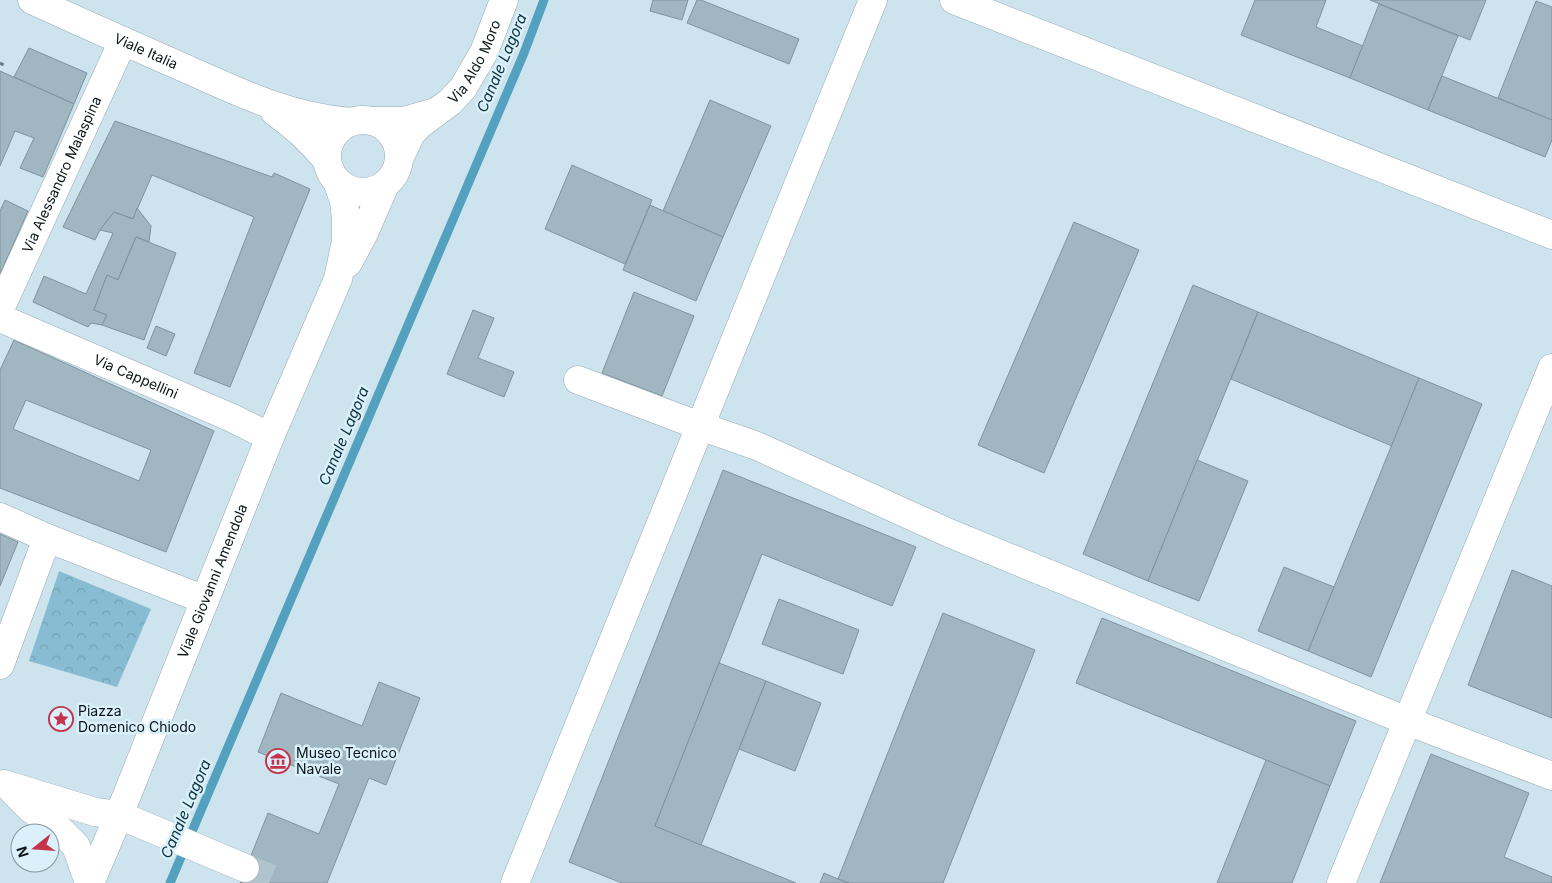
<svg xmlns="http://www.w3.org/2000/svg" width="1552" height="883" viewBox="0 0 1552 883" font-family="Inter,sans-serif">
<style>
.park{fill:url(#park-crowns)}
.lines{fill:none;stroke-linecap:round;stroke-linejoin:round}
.stream{stroke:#54a0bf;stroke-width:9}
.building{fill:#a0b6c0;stroke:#7e939d;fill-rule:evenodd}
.minor-tunnel{stroke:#b0c4cd;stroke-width:28;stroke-dasharray:28 14;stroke-linecap:butt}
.minor-casing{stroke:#96abb5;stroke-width:29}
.major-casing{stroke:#96abb5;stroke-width:29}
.path{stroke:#6c7b81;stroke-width:3;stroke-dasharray:4 4;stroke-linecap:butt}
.minor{stroke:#fff;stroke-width:28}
.major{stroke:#fff;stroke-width:28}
.labels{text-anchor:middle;stroke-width:5;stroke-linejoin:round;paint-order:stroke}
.street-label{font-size:14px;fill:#0c1417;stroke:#daf0fb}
.poi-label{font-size:14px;fill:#0c1417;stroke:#daf0fb;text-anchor:start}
.water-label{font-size:15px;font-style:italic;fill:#0c303e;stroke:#daf0fb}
</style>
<defs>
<pattern id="park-crowns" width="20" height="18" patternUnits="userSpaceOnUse" patternTransform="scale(1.25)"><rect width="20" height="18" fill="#88bcd3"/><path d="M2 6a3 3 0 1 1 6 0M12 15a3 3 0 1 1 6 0" fill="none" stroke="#74a1b4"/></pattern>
</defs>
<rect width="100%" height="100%" fill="#cde3ed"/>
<!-- park -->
<polygon class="park" points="59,571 151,609 117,687 29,661"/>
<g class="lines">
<!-- stream -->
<polyline class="stream" points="170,883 524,53 544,0"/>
</g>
<!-- building -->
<g class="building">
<polygon points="653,0 688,0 682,20 650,11"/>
<polygon points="697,0 701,0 799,39 789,64 687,23"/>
<polygon points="1255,0 1326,0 1316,27 1363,46 1350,78 1241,35"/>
<polygon points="1370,0 1486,0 1470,40"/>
<polygon points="1536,1 1552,7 1552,120 1498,98"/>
<polygon points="1379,4 1458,36 1428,110 1350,78"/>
<polygon points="29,48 87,73 74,104 14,77"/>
<polygon points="0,71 74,104 43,177 20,168 34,138 15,131 0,166"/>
<polygon points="1442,76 1552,120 1552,140 1545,157 1428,110"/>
<polygon points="710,100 771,126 723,237 663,211"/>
<polygon points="115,121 272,177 274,173 310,189 230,387 194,373 254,217 152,175 133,219 114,212 100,230 95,240 63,227"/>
<polygon points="572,165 652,200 625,264 545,229"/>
<polygon points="5,200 28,211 0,274 0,211"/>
<polygon points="650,205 723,237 696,301 623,270"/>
<polygon points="137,208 151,226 149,242 136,237 118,280 107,275 94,310 107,315 102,325 91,323 88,327 33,302 44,276 86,294 113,233 100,230 114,212 133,219"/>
<polygon points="1074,222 1139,250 1044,473 978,445"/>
<polygon points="136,237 176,253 144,340 102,325 107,315 94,310 107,275 118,280"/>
<polygon points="1193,285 1258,312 1148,581 1083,554"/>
<polygon points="634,292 694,316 662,396 602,373"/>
<polygon points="473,310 494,318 478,358 514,372 504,397 447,374"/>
<polygon points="1258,312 1419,378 1392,446 1231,379"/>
<polygon points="156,326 175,334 166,356 147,348"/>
<path d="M 14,340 L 214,431 L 166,552 L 0,488 L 0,370 ZM 26,400 L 151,450 L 139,481 L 13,429 Z"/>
<polygon points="1419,378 1482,404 1371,677 1308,651"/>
<polygon points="1197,460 1248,481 1199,601 1148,581"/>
<polygon points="723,470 916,547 892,606 762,554 655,826 796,883 622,883 569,862"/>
<polygon points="0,534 18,542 0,586"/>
<polygon points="1284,567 1334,587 1308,651 1258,631"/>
<polygon points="1512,570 1552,586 1552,718 1468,685"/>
<polygon points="779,599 859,630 843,674 762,644"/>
<polygon points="943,613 1035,650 943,883 849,883 838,879"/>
<polygon points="1102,618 1356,721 1330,786 1076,683"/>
<polygon points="719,663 766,681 701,845 655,826"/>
<polygon points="766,681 821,703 795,771 739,749"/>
<polygon points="379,682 420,698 386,785 369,778 327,883 240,883 268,813 319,834 339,784 258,752 281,693 362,726"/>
<polygon points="1431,754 1529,793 1504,857 1552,877 1552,883 1380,883"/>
<polygon points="1266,760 1330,786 1292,883 1217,883"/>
<polygon points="824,873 838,879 849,883 820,883"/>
</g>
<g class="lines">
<!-- minor-tunnel -->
<polyline class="minor-tunnel" points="245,868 282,883"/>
<defs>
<g id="minor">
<polyline points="954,0 1552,235"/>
<polyline points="374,121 404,121 432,113"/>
<path id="s1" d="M 399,159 L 411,134 L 419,125 L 450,102 L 463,88 L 484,52 L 504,0"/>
<path id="s2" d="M 0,309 L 123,41"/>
<path id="s3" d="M 0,318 L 232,418 L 270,437"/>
<polyline points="578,380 700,426 757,446 949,533 1407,721 1552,776"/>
<polyline points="0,517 47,538"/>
<polyline points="0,665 47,538 205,600"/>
<polyline points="4,784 95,812 119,815 245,868"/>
<polyline points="13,791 31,809 55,825 76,846 89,883"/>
<polyline points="515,883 873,0"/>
<polyline points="1341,883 1552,368"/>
</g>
<g id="major">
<path id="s4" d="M 32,0 C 82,23 132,45 182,67 C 238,92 288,117 351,122"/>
<path d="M 275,112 C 295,126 311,141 326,159"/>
<circle cx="363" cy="156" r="36"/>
<polyline points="348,263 364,233 385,185"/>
<path id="s5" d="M 90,883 L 119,815 L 270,437 L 338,279 L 346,241 L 346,219 L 344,201 L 338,184"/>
</g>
</defs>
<!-- minor casing -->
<use href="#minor" class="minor-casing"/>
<!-- major casing -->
<use href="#major" class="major-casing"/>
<!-- path -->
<polyline class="path" points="0,63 6,66"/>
<!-- minor -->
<use href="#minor" class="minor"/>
<!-- major -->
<use href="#major" class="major"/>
</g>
<!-- icons -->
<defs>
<symbol id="sight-ring" viewBox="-11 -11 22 22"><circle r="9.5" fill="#daf0fb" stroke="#c4334a" stroke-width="1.5"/><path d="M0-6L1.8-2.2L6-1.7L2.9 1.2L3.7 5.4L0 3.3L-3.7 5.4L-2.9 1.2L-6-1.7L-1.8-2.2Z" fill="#c4334a"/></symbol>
<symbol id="museum-ring" viewBox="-11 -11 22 22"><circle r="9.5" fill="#daf0fb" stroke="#c4334a" stroke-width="1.5"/><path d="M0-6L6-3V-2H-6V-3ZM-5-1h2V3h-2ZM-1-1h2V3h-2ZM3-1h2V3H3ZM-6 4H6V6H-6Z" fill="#c4334a"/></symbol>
</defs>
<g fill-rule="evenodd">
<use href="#sight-ring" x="47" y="705" width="28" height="28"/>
<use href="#museum-ring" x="264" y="747" width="28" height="28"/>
</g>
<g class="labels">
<!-- street labels -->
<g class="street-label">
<text dy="5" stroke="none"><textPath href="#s4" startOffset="125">Viale Italia</textPath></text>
<text dy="5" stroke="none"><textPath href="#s1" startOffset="126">Via Aldo Moro</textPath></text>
<text dy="5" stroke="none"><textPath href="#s2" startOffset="148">Via Alessandro Malaspina</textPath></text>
<text dy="5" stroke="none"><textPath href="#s3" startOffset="148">Via Cappellini</textPath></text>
<text dy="5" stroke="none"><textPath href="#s5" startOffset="326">Viale Giovanni Amendola</textPath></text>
</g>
<!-- poi labels -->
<g class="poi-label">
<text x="78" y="716">Piazza<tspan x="78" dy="16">Domenico Chiodo</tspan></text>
<text x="296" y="758">Museo Tecnico<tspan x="296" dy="16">Navale</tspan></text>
</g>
<!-- water labels -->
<g class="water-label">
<text transform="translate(502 63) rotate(-67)" y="5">Canale Lagora</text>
<text transform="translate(344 436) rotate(-67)" y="5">Canale Lagora</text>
<text transform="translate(186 809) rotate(-67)" y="5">Canale Lagora</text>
</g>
</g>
<!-- north arrow -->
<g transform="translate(35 848) rotate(253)"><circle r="24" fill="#daf0fb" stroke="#8898a0"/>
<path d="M0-4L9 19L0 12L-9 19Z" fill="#c4334a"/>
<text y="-8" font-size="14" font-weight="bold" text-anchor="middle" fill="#0c1417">N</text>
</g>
</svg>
